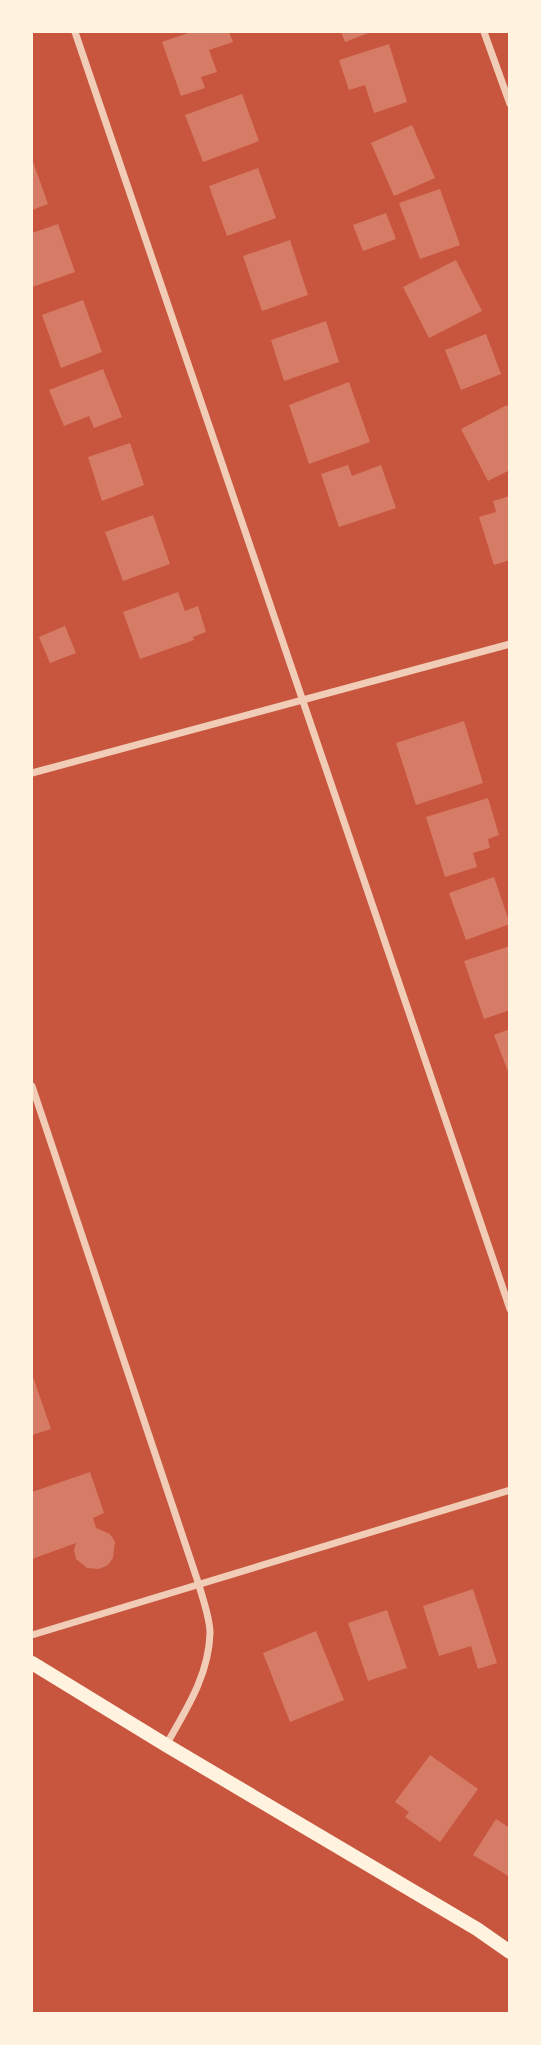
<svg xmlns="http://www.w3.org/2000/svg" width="541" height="2045" viewBox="0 0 541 2045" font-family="Inter,sans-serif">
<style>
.building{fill:#d67c66}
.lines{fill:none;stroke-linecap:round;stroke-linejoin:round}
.minor{stroke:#f1ccb7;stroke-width:7}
.secondary{stroke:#fff3e0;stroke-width:14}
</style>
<rect width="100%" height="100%" fill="#c8553d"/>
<!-- building -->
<g class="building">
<polygon points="191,32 229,32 233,42 209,50 217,72 201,77 205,88 181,96 162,42"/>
<polygon points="341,32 371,32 345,42"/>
<polygon points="389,44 407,102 374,113 365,85 349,90 339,60"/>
<polygon points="242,94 259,141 203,162 185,115"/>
<polygon points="412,125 435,178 394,196 371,143"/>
<polygon points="32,159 48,204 32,210"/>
<polygon points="258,168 276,218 227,236 209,186"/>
<polygon points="440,189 460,245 420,259 399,203"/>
<polygon points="386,213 396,239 363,251 353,225"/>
<polygon points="58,224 75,272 32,287 32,233"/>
<polygon points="290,240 308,295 262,311 243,256"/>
<polygon points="456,260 482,311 429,338 403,287"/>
<polygon points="83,300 102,352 61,368 42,315"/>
<polygon points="326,321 339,362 284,381 271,340"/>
<polygon points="486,334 501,374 461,390 445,350"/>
<polygon points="103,369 122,417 94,428 89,416 64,426 49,390"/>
<polygon points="349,382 370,442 309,464 289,405"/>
<polygon points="507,405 510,411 510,470 488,481 461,429"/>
<polygon points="130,443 144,485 102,501 88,457"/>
<polygon points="348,465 352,476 381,465 396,508 339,527 321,474"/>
<polygon points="510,496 510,560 494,565 479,517 496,512 493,501"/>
<polygon points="153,515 170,564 123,581 105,532"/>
<polygon points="178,592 185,611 198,606 206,632 193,637 194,640 140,659 123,612"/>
<polygon points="65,626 76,653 50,663 39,637"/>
<polygon points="464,721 483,783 416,805 396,743"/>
<polygon points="488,798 499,835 488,839 490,848 473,853 477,867 445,877 426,817"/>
<polygon points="494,877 510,924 466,940 449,893"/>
<polygon points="510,946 510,1010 484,1019 464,961"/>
<polygon points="510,1029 510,1074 509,1074 494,1035"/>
<polygon points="32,1374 51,1429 32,1435"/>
<polygon points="90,1472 104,1513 93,1518 96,1528 110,1534 115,1542 113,1558 108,1565 99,1569 87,1568 76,1559 74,1550 76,1543 32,1559 32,1492"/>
<polygon points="473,1589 497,1663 478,1669 471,1646 439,1656 423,1606"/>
<polygon points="387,1610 407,1668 368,1681 348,1623"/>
<polygon points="316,1631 344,1700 290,1722 263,1653"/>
<polygon points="430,1755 478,1789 440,1842 405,1817 409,1812 395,1802"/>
<polygon points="496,1819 510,1828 510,1877 473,1855"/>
</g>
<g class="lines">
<!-- minor -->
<g class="minor">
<polyline points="75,32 510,1309"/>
<polyline points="484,32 510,104"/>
<polyline points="32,773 510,644"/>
<path d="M 32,1086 L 199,1585 C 203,1600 210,1618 210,1633 C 209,1675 186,1710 166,1745"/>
<polyline points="32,1635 510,1490"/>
</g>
<!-- secondary -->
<polyline class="secondary" points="32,1663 166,1745 477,1929 510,1952"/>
</g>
<!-- border -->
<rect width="541" height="2045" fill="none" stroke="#fff3e0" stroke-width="66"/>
</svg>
